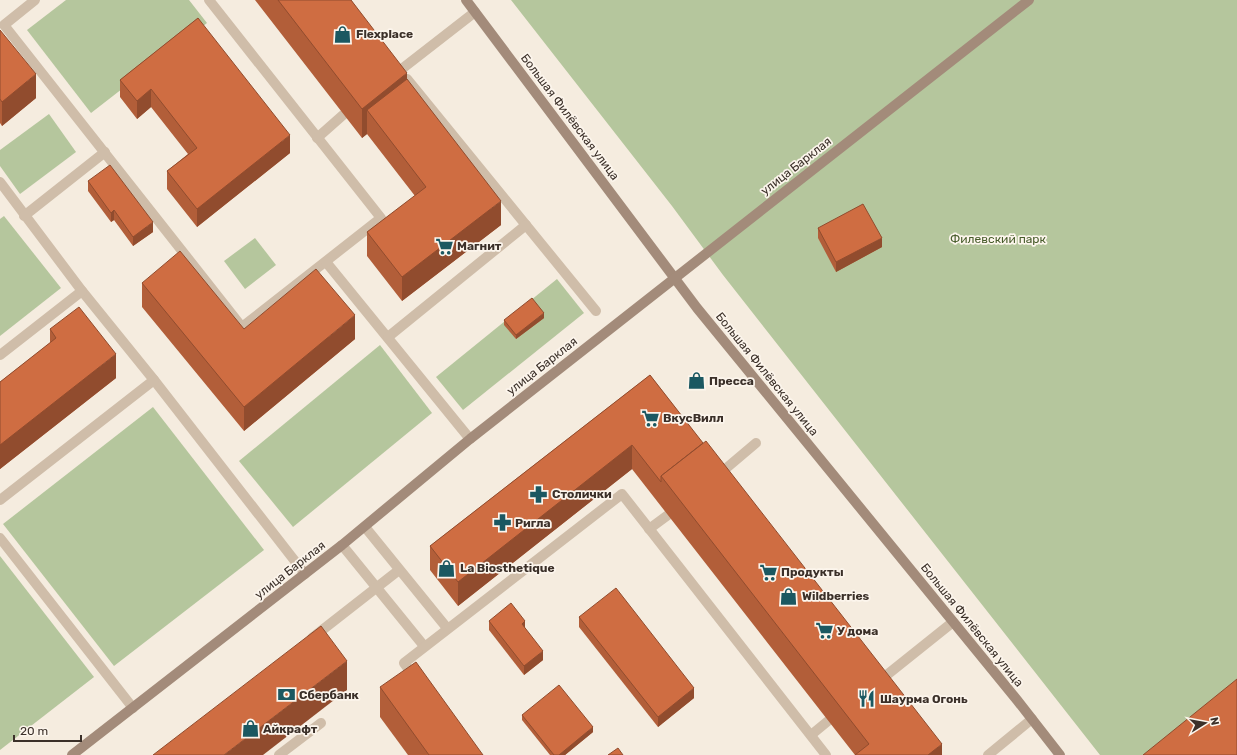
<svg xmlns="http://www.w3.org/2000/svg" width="1237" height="755" viewBox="0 0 1237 755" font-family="Rubik,sans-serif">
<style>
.green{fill:#b5c69d}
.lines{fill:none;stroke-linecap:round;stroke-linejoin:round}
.lane{stroke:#cfbda9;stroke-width:10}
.secondary{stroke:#a38b7a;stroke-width:10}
.wall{fill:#b25e39}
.shaded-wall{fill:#914c2e}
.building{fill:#cf6d42;stroke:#914c2e}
.labels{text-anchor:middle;stroke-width:3.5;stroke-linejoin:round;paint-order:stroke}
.poi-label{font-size:12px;font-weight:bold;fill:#3b3029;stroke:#fcf5ec;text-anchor:start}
.street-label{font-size:12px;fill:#3b3029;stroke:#fcf5ec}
.park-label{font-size:12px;fill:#475c2b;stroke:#fcf5ec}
</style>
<rect width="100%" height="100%" fill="#f5ecdf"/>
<!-- green -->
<g class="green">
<polygon points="66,0 189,0 207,23 91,113 27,30"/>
<polygon points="511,0 1237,0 1237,755 1100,755 723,275 672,206"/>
<polygon points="49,114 76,152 20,194 0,166 0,150"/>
<polygon points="4,216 61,288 0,336 0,219"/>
<polygon points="255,238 276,265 245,289 224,261"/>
<polygon points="557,279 584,313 463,410 436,377"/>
<polygon points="380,345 432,413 293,527 239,461"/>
<polygon points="153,407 264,550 114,666 3,524"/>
<polygon points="0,556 94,677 0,750"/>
</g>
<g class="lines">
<!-- lane -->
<g class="lane">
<polyline points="35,0 4,25 242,327 381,218 209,0"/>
<polyline points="394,75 475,12"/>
<polyline points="407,79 596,311"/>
<polyline points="317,138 343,115"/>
<polyline points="0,182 82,291 154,380 305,574"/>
<polyline points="24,216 105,152"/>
<polyline points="326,262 470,439"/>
<polyline points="388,337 526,225"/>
<polyline points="0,355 82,291"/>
<polyline points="717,476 756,443"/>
<polyline points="0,500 154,380"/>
<polyline points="365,527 447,628"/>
<polyline points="649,529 668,515"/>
<polyline points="0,538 133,708"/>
<polyline points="342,545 424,646"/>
<polyline points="312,638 399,570"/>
<polyline points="415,678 404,663 622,494 826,755"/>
<polyline points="878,682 953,622"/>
<polyline points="811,735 828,721"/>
<polyline points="279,755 321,723"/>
<polyline points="988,755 1032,719"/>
</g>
<!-- secondary -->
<g class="secondary">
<polyline points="466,0 697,308 1017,700 1060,755"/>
<polyline points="72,755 342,545 470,439 1029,0"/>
</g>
</g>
<!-- wall -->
<g class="wall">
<polygon points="255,0 351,0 407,79 501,225 402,301 367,256 367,232 415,196 367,134 362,138"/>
<polygon points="198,18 290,153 197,227 167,189 167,171 188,154 151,107 137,119 120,97 120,80"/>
<polygon points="0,30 36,98 2,126 0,123"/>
<polygon points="88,181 153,232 133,246 114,220 111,222 88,191"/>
<polygon points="818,228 882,247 836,272 818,238"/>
<polygon points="142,283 244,329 355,339 244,431 142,307"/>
<polygon points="544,318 516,339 504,325 504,320"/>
<polygon points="50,329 116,378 0,469 0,382 50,343"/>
<polygon points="650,375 942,755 855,755 632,469 458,606 430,570 430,546"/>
<polygon points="579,617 694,698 658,727 579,627"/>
<polygon points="489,621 525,628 543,660 524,675 489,630"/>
<polygon points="380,687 483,755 408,755 380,717"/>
<polygon points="522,715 593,732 565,755 550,755 522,720"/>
</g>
<!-- shaded-wall -->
<g class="shaded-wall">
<polygon points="407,73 407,102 367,110 367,134 362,138 362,109"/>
<polygon points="36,74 36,98 2,126 2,102"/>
<polygon points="151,89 151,107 137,119 137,101"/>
<polygon points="290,135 290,153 197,227 197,209"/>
<polygon points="501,201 501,225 402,301 402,277"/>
<polygon points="114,210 114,220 111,222 111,213"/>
<polygon points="153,222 153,232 133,246 133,237"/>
<polygon points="882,238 882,247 836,272 836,262"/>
<polygon points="544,313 544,318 516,339 516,335"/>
<polygon points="355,315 355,339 244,431 244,407"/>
<polygon points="116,354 116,378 0,469 0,445"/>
<polygon points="632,445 632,469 458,606 458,582"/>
<polygon points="525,621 525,631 522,624"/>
<polygon points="543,651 543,660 524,675 524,666"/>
<polygon points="347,661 347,690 263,755 224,755"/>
<polygon points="694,688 694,698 658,727 658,717"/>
<polygon points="593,727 593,732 565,755 559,755"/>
<polygon points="942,744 942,755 928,755"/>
</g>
<!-- building -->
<g class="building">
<polygon points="278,0 351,0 407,73 362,109"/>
<polygon points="198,18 290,135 197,209 167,171 197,148 151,89 137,101 120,80"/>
<polygon points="0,30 36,74 2,102 0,99"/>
<polygon points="407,79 501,201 402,277 367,232 426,187 367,110"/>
<polygon points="110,165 153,222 133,237 114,210 111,213 88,181"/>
<polygon points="863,204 882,238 836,262 818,228"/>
<polygon points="180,251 244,329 316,269 355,315 244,407 142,283"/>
<polygon points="532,298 544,313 516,335 504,320"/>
<polygon points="79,307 116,354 0,445 0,382 56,338 50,329"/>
<polygon points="650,375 703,443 661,476 661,482 632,445 458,582 430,546"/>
<polygon points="706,441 942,744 928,755 855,755 869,744 661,476"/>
<polygon points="616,588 694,688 658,717 579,617"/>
<polygon points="511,603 525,621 522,624 543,651 524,666 489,621"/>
<polygon points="321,626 347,661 224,755 153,755"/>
<polygon points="416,662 483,755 429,755 380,687"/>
<polygon points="1237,679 1237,755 1143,755"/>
<polygon points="559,685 593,727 559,755 554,755 522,715"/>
<polygon points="618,748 623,755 608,755"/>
</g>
<!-- icons -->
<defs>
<symbol id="shop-bare" viewBox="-9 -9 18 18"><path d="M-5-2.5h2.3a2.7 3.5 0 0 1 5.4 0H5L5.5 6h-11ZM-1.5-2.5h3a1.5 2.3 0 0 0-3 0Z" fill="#1b5861" stroke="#fcf5ec" stroke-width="2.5" paint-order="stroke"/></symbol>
<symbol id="supermarket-bare" viewBox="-9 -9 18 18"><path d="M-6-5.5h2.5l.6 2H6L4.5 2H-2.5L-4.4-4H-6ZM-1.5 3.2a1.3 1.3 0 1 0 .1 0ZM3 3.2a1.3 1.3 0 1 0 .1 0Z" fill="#1b5861" stroke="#fcf5ec" stroke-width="2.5" paint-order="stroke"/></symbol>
<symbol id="pharmacy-bare" viewBox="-9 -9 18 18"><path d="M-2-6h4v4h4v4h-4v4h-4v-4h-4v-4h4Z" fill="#1b5861" stroke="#fcf5ec" stroke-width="2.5" paint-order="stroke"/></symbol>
<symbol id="bank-bare" viewBox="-9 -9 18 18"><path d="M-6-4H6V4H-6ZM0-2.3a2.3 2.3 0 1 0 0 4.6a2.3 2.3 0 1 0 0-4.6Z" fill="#1b5861" stroke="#fcf5ec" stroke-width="2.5" paint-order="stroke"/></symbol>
<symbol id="restaurant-bare" viewBox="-9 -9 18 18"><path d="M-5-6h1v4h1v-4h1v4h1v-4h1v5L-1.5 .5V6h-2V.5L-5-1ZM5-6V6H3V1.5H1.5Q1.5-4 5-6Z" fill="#1b5861" stroke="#fcf5ec" stroke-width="2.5" paint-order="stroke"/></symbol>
</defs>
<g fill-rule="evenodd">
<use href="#shop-bare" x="330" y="22" width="25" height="25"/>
<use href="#supermarket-bare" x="432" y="234" width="25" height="25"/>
<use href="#shop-bare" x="684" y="368" width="25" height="25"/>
<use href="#supermarket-bare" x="638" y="406" width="25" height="25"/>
<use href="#pharmacy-bare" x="526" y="482" width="25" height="25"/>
<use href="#pharmacy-bare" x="490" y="510" width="25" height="25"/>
<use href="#shop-bare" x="434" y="556" width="25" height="25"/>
<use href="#supermarket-bare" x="756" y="560" width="25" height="25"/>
<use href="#shop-bare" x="776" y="584" width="25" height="25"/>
<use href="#supermarket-bare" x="812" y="618" width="25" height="25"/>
<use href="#bank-bare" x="274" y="682" width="25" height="25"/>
<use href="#restaurant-bare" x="854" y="686" width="25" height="25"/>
<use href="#shop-bare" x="238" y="716" width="25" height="25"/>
</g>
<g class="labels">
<!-- poi labels -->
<g class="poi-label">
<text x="356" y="38">Flexplace</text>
<text x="457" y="250">Магнит</text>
<text x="709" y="385">Пресса</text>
<text x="663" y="422">ВкусВилл</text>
<text x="552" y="498">Столички</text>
<text x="515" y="527">Ригла</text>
<text x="460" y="572">La Biosthetique</text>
<text x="781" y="576">Продукты</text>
<text x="802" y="600">Wildberries</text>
<text x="837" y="635">У дома</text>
<text x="299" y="699">Сбербанк</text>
<text x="880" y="703">Шаурма Огонь</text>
<text x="263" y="733">Айкрафт</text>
</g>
<!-- street labels -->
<g class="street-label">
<text transform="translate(570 117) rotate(53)" y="4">Большая Филёвская улица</text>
<text transform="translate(796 166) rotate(-38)" y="4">улица Барклая</text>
<text transform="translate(542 366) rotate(-38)" y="4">улица Барклая</text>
<text transform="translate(767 374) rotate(51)" y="4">Большая Филёвская улица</text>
<text transform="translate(290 570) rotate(-38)" y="4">улица Барклая</text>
<text transform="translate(972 625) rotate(51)" y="4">Большая Филёвская улица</text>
</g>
<!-- park labels -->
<g class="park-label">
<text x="998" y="243">Филевский парк</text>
</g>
</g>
<!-- north arrow -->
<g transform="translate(1205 723) rotate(79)" stroke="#fcf5ec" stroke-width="3" paint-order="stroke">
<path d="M0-3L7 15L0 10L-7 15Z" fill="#3b3029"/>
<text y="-6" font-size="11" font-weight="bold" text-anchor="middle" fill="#3b3029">N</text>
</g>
<!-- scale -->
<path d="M14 735v6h67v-6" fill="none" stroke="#3b3029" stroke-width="2"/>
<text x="20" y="735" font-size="12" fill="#3b3029" stroke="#fcf5ec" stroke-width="3" paint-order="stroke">20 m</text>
</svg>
